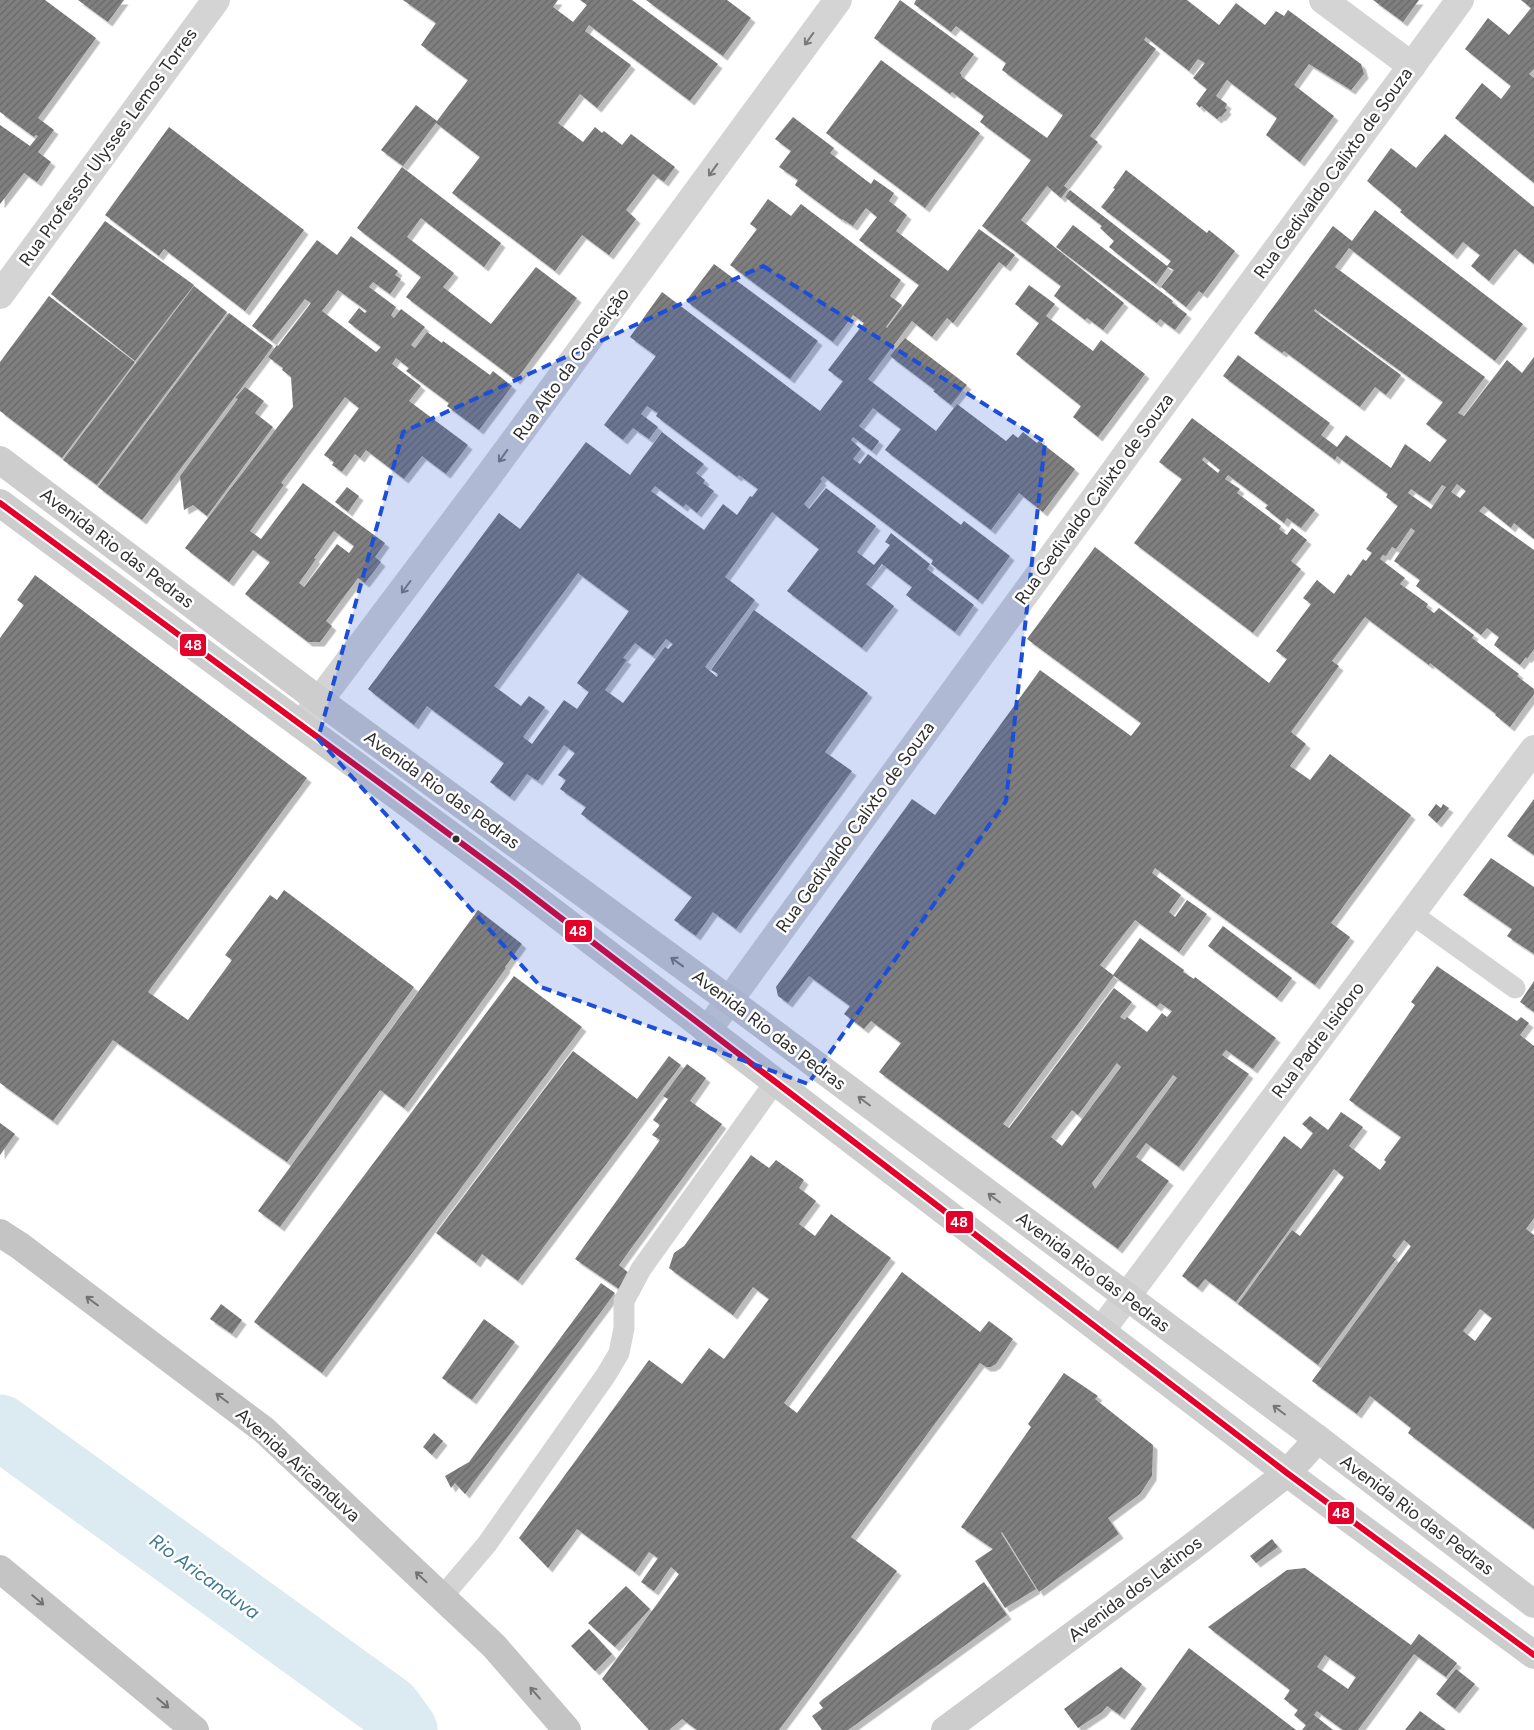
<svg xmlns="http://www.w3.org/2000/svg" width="1534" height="1730" viewBox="0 0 1534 1730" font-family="Figtree,sans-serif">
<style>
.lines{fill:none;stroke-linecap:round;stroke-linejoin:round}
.river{stroke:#dbebf1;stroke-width:65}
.building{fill:url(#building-hatch);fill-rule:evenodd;filter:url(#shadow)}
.service{stroke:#d4d4d4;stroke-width:21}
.minor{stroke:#d4d4d4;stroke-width:28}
.secondary{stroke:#cdcdcd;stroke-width:28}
.trunk{stroke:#c4c4c4;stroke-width:28}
.bus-1-casing{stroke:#fff;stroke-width:10}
.bus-1{stroke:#e4002b;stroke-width:6}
.oneway{stroke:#797979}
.oneway2{stroke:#767676}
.oneway3{stroke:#727272}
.marked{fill:#1d4ed8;fill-opacity:0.2;stroke:#1d4ed8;stroke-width:4;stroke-dasharray:10 6;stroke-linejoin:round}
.bus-dot{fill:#2f2f2f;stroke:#fff;stroke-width:2}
.labels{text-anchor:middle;stroke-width:5;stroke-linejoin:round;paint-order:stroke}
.street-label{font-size:18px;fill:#2f2f2f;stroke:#fff}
.water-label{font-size:19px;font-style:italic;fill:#3f7890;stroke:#fff}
.line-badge{stroke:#fff;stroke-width:2}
.badge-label{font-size:14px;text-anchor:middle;font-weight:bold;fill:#fff}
</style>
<defs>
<pattern id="building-hatch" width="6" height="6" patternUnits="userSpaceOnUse" patternTransform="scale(1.25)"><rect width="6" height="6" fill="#7f7f7f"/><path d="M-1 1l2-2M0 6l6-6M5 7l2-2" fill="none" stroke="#686868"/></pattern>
<filter id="shadow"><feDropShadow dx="4.5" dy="4.5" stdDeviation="0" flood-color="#0004"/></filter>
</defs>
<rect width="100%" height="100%" fill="#fff"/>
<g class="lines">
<!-- river -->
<polyline class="river" points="0,1427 389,1708 405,1730"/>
</g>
<!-- building -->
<g class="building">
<polygon points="0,0 45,0 96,38 38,118 54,130 38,152 51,162 37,182 24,173 0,204 0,125 30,146 38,136 36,135 34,137 0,112"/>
<polygon points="78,0 124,0 108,22"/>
<polygon points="403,0 558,0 553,7 573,22 587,5 580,0 632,0 718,64 690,101 589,25 585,31 631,65 597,108 580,94 558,123 583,142 595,127 602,133 604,131 622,145 631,134 675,167 664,182 653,174 626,210 636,219 609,255 582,235 555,271 452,193 480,157 436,123 403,166 381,150 416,105 437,121 468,80 421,45 436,23"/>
<polygon points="646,0 727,0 751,18 723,56"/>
<polygon points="900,0 974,54 960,73 963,78 1047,138 1063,115 1002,70 1006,63 956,26 951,32 914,4 916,0 1187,0 1219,25 1236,3 1265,25 1276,11 1284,16 1288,10 1361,64 1364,74 1351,90 1309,64 1294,85 1334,116 1300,162 1266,135 1277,118 1227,80 1216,96 1227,104 1225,108 1227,110 1221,117 1220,116 1217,119 1201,106 1200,108 1196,104 1207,89 1193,78 1205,63 1198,59 1189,71 1146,37 1144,40 1156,49 1090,136 1098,142 1064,186 1068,189 1061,198 1047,186 1021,220 1124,303 1103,330 1087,318 1085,320 1054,296 1061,286 982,226 1031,160 980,122 984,116 952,92 950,94 874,38"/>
<polygon points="1373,0 1419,0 1403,22"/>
<polygon points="1521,0 1534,0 1534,69 1529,74 1534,78 1534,183 1455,118 1482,83 1501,99 1511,86 1465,49 1488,18 1509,35 1531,8"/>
<polygon points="881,60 980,133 925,208 826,133"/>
<path d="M 793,117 L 834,148 L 830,153 L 871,184 L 874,179 L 894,193 L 889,201 L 907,215 L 896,231 L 948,271 L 979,229 L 1015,255 L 1006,267 L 999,262 L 953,323 L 947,318 L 932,337 L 912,321 L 868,379 L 936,431 L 957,404 L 1006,441 L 1013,434 L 1018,438 L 1023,432 L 1037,443 L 1039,441 L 1075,469 L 1043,512 L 1019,493 L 991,530 L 885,450 L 901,429 L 873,408 L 859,426 L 879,441 L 872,451 L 853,437 L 851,440 L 861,449 L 853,459 L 860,464 L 868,454 L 961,525 L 964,521 L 1010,556 L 978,600 L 931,564 L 933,560 L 823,476 L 820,479 L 822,481 L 804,504 L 809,509 L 826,488 L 876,526 L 857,552 L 874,565 L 890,545 L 885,542 L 891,533 L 930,564 L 927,569 L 974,605 L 955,632 L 906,595 L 912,587 L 882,564 L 866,584 L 894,606 L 862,648 L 787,591 L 819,549 L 772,512 L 725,577 L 755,600 L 705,667 L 717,677 L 718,674 L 711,670 L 754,610 L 868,693 L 825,752 L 852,771 L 736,929 L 713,912 L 696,936 L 674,920 L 692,897 L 581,814 L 586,807 L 560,789 L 566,780 L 558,775 L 575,753 L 564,745 L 538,781 L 527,774 L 510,797 L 490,782 L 504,763 L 427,706 L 414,725 L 368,689 L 499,513 L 520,529 L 586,442 L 630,475 L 662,432 L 685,450 L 704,464 L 696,473 L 705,480 L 703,483 L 714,491 L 697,513 L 686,504 L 683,507 L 655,486 L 651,491 L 704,530 L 723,504 L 737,515 L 750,496 L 752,497 L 758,489 L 739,475 L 737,477 L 656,416 L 658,413 L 647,406 L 641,414 L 658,427 L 649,439 L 633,428 L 623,440 L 604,425 L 656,356 L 630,337 L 662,292 L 820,411 L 843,381 L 828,370 L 864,323 L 853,315 L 833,342 L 730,265 L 757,229 L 750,224 L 768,199 L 791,216 L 801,204 L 901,280 L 890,296 L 902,305 L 886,327 L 887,328 L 919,285 L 859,240 L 877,217 L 866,208 L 853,226 L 842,219 L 842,220 L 795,185 L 798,180 L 779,167 L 791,151 L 775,139 ZM 578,573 L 629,611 L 577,683 L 589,692 L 577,709 L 564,700 L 532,744 L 523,737 L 545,707 L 529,696 L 521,706 L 494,686 ZM 666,639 L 673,644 L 668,649 L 665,647 L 623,703 L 605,690 L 627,660 L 623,658 L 635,643 L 653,656 Z"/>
<polygon points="169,127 304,230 245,311 164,249 159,256 105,215"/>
<polygon points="1445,134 1534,207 1534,264 1515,249 1489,281 1471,266 1480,255 1463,242 1453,255 1400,212 1402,210 1367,181 1391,148 1416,168"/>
<polygon points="402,167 501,243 484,267 421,218 407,237 454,273 443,287 491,324 536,267 577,298 516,380 406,297 421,277 357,228"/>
<polygon points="1126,170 1207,233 1209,230 1235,251 1203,294 1199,291 1186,307 1161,287 1174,270 1168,267 1156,284 1109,247 1114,241 1100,228 1102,226 1065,197 1070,190 1167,266 1171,261 1101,207 1115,189 1113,188"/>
<path d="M 1375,210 L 1523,324 L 1495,361 L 1349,248 L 1335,267 L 1485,377 L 1458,413 L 1464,416 L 1507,360 L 1522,373 L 1534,357 L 1534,539 L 1514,523 L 1511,528 L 1484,506 L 1479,511 L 1534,550 L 1534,649 L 1527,659 L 1526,657 L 1520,665 L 1494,645 L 1499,637 L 1487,628 L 1481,635 L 1416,586 L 1420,580 L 1394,561 L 1415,531 L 1411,528 L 1396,549 L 1392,547 L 1386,556 L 1383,555 L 1380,559 L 1405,578 L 1400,584 L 1428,604 L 1426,607 L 1434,613 L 1439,608 L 1474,635 L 1472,638 L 1519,674 L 1517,676 L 1534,689 L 1534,694 L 1510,727 L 1495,715 L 1496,714 L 1430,663 L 1429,665 L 1365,617 L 1332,661 L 1339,666 L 1291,732 L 1306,744 L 1290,766 L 1310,780 L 1330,754 L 1411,815 L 1331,923 L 1350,937 L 1315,985 L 1155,868 L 1152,873 L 1181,895 L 1169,912 L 1175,917 L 1187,900 L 1207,914 L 1179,952 L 1135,920 L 1100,965 L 1113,975 L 1140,938 L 1184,970 L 1183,972 L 1194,979 L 1195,977 L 1276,1038 L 1253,1069 L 1226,1050 L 1222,1055 L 1249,1074 L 1179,1167 L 1146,1143 L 1136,1157 L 1169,1181 L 1118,1249 L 879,1072 L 901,1043 L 871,1021 L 864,1029 L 844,1014 L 850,1006 L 809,976 L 788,1003 L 778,996 L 776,987 L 912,799 L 935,815 L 1040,670 L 1131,736 L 1141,723 L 1027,639 L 1095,547 L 1269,683 L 1287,659 L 1276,651 L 1311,604 L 1303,598 L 1317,580 L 1334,594 L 1348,574 L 1351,576 L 1363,559 L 1366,561 L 1372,553 L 1366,549 L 1398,506 L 1386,497 L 1388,494 L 1337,456 L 1335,460 L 1223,376 L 1238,355 L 1330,423 L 1321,435 L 1337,447 L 1346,435 L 1391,468 L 1405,444 L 1430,462 L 1447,440 L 1426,424 L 1443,402 L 1315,309 L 1314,311 L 1401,375 L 1386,395 L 1375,387 L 1360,407 L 1284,351 L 1282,353 L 1254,333 L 1333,226 L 1352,241 ZM 1457,484 L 1466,491 L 1460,498 L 1451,492 ZM 1442,485 L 1446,487 L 1431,509 L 1408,493 L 1411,489 L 1430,502 ZM 1114,976 L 1157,1007 L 1160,1003 L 1172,1011 L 1167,1017 L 1162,1013 L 1147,1032 L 1127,1017 L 1125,1020 L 1120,1017 L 1132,1002 L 1114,988 L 1009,1128 L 1003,1124 ZM 1117,1063 L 1121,1067 L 1062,1146 L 1051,1137 L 1072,1110 L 1078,1115 ZM 1173,1075 L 1177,1078 L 1095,1189 L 1092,1183 Z"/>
<polygon points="105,221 194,285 135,361 51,294"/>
<polygon points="1073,225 1173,301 1172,303 1187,314 1175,330 1160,319 1157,323 1056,247"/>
<path d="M 351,236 L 398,271 L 395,275 L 401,279 L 390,294 L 373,282 L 369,287 L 396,307 L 391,315 L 394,318 L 401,309 L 425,327 L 411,345 L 415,348 L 427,332 L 442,343 L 443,341 L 490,375 L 493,371 L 512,386 L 479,430 L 447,406 L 449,403 L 406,371 L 409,368 L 396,358 L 392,364 L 421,386 L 409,401 L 468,445 L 446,474 L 422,456 L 404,479 L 366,450 L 360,458 L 355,454 L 342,472 L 332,465 L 334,462 L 324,455 L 359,408 L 345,397 L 281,483 L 284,485 L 250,531 L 261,539 L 303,483 L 385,543 L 375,557 L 381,562 L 365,583 L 358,578 L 326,621 L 332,626 L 320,642 L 308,642 L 245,594 L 270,562 L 253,550 L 229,582 L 185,548 L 293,407 L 291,377 L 282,370 L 283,368 L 268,357 L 277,345 L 278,346 L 311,303 L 305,299 L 272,341 L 252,326 L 317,240 L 337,255 ZM 338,290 L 367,311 L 365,313 L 359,308 L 348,322 L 381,347 L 376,352 L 322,311 ZM 334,531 L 354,546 L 349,553 L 337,544 L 304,587 L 299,583 L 316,559 L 314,558 Z"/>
<polygon points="714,264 818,341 790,379 686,301"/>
<polygon points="1029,285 1055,304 1046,316 1093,351 1101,340 1145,374 1098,437 1073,417 1081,406 1016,354 1039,323 1015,304"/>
<polygon points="194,286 227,312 97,485 63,460"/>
<polygon points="49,296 135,362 62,458 0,411 0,362"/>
<polygon points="229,313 273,346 142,520 98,487"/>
<polygon points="905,338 967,385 951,405 933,391 935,390 890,356"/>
<polygon points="245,387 264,401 255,413 273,427 207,516 193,505 184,510 180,476 238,399 235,398"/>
<path d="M 1192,418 L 1315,510 L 1301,528 L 1287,518 L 1284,523 L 1265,508 L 1268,505 L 1228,475 L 1225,479 L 1240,489 L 1237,493 L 1281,526 L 1279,529 L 1287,535 L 1292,528 L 1307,540 L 1291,561 L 1301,569 L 1253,633 L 1134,543 L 1182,479 L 1159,462 ZM 1204,457 L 1220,470 L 1218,473 L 1202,460 Z"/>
<polygon points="347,487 359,496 348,512 335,502"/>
<polygon points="35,575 307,778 148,992 188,1020 232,960 225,955 270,895 277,900 284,890 414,987 287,1162 113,1040 53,1121 0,1083 0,638 24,605 17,600"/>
<polygon points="1534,799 1534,855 1507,836"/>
<polygon points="1436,804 1441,808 1443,804 1449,808 1437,823 1428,815"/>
<polygon points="1491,858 1534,887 1534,954 1507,936 1512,929 1463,895"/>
<polygon points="478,910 522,944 505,967 506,968 404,1108 380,1090 280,1227 258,1211"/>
<polygon points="1223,926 1292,978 1277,998 1208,946"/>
<path d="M 1437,966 L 1517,1021 L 1521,1017 L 1529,1023 L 1520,1035 L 1534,1046 L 1534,1218 L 1526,1229 L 1534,1235 L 1534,1529 L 1408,1433 L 1411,1428 L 1370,1396 L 1357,1414 L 1312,1381 L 1411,1246 L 1404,1240 L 1392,1256 L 1396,1259 L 1318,1365 L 1238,1304 L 1292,1230 L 1300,1236 L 1344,1177 L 1334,1169 L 1236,1302 L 1205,1279 L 1198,1288 L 1182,1276 L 1284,1136 L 1301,1149 L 1313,1133 L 1302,1124 L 1310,1116 L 1328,1130 L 1341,1112 L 1363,1127 L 1349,1146 L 1380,1170 L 1386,1162 L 1384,1160 L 1401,1137 L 1349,1100 L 1415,1005 L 1411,1002 ZM 1480,1309 L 1492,1318 L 1475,1341 L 1463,1331 Z"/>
<polygon points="514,976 582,1027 322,1373 254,1322"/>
<polygon points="1534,981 1534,1012 1520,1002"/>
<polygon points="573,1051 637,1099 669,1056 681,1065 518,1281 482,1254 476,1263 436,1233"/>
<polygon points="687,1064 706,1078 690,1101 722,1124 619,1265 630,1274 619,1289 575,1259 660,1140 652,1135 660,1125 653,1120 668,1099 663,1096"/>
<polygon points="0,1123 15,1134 0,1155"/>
<polygon points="751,1155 769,1168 776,1160 804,1180 799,1188 816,1201 799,1224 815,1236 831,1214 891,1258 784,1403 797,1413 902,1272 980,1332 989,1321 1013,1339 996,1364 991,1367 986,1367 980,1363 851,1537 897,1571 779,1730 697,1730 682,1719 669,1730 649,1730 602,1679 679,1574 671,1567 654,1591 641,1582 658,1558 649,1552 635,1572 577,1529 548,1568 519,1538 649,1360 682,1384 709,1348 724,1359 769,1299 753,1287 733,1315 669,1268 674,1253 684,1246"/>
<polygon points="601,1283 615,1293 465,1494 455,1483 451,1488 445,1476 469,1462"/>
<polygon points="221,1304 242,1320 232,1334 210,1319"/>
<polygon points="484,1319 515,1342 472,1400 442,1378"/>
<polygon points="1064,1373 1098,1396 1095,1399 1153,1445 1152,1476 1140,1494 1108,1518 1119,1534 1039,1592 1002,1532 1001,1533 1036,1589 1005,1608 975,1561 993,1549 961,1527 1031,1427 1028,1424"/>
<polygon points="434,1433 443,1441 432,1455 423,1447"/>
<polygon points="1272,1539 1278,1547 1256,1563 1250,1556"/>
<path d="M 1305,1568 L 1411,1645 L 1419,1634 L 1457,1663 L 1446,1677 L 1414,1654 L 1358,1730 L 1343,1730 L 1317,1711 L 1314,1715 L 1333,1730 L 1302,1730 L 1306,1725 L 1294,1715 L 1298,1710 L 1284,1699 L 1290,1690 L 1208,1627 L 1287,1570 ZM 1325,1655 L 1356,1677 L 1348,1689 L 1317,1667 Z"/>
<polygon points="984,1582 1007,1615 848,1730 822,1730 812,1716 823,1708 819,1703 823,1699"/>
<polygon points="626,1586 650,1609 615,1647 588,1623"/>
<polygon points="589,1629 612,1654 595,1671 571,1646"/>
<polygon points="1189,1648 1296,1730 1130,1730"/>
<polygon points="1121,1667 1142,1684 1120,1715 1107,1706 1102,1712 1078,1728 1064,1709"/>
<polygon points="1456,1669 1475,1684 1455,1709 1436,1694"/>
<polygon points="1420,1711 1446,1730 1405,1730"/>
</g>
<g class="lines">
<!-- service -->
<g class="service">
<polyline points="1412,914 1515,988"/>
<polyline points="442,1597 487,1544 606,1375 619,1353 624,1328 624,1301 641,1269 775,1082"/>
</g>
<!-- minor -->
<g class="minor">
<polyline points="1323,0 1412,66"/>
<polyline points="0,295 216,0"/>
<polyline points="301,725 489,475 838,0"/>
<polyline points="707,1031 1169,396 1460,0"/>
<polyline points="1101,1331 1534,749"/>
</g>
<!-- secondary -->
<g class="secondary">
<polyline points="0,460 320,701 729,1000 1318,1439 1534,1604"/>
<polyline points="0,503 510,879 1287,1473 1534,1655"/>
<polyline points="945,1730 1193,1546 1287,1473 1318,1439"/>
</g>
<!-- trunk -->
<g class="trunk">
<polyline points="0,1233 20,1246 264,1430 494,1646 567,1730"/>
<polyline points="0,1569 195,1730"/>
</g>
<defs>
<polyline id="bus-1" points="0,503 510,879 1287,1473 1534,1655"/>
</defs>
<!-- bus-1 casing -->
<use href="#bus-1" class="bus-1-casing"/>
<!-- bus-1 -->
<use href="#bus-1" class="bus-1"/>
</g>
<!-- one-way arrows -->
<defs><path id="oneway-shaft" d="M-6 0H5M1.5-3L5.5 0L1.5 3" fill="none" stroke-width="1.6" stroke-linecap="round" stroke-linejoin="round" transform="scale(1.25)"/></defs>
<g class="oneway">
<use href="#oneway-shaft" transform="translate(809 39) rotate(126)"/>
<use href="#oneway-shaft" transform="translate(713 170) rotate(126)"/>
<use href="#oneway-shaft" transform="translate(503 456) rotate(126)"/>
<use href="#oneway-shaft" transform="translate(406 587) rotate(127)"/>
</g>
<g class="oneway2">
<use href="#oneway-shaft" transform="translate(677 962) rotate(-144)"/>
<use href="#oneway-shaft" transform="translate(864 1101) rotate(-143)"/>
<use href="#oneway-shaft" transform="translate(994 1198) rotate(-143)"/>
<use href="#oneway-shaft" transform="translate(1279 1410) rotate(-143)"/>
</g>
<g class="oneway3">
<use href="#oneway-shaft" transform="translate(92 1301) rotate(-143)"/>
<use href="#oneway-shaft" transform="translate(222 1398) rotate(-143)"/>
<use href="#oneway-shaft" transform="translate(421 1577) rotate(-137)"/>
<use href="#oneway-shaft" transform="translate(38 1600) rotate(40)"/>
<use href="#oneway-shaft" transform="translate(535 1693) rotate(-131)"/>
<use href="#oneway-shaft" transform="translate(163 1703) rotate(40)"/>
</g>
<!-- marked area -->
<path class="marked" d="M 763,266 L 1045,442 L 1006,801 L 808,1084 L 541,987 L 318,739 L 403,432 Z"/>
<!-- markers -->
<circle class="bus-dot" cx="456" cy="839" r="4.5"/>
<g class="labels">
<!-- street labels -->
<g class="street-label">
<text transform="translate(108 147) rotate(-54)" y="6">Rua Professor Ulysses Lemos Torres</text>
<text transform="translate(1333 173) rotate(-54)" y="6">Rua Gedivaldo Calixto de Souza</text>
<text transform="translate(571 364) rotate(-54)" y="6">Rua Alto da Conceição</text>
<text transform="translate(1094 499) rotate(-54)" y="6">Rua Gedivaldo Calixto de Souza</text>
<text transform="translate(117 548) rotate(37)" y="6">Avenida Rio das Pedras</text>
<text transform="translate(442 790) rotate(36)" y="6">Avenida Rio das Pedras</text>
<text transform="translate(855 827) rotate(-54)" y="6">Rua Gedivaldo Calixto de Souza</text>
<text transform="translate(769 1030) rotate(37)" y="6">Avenida Rio das Pedras</text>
<text transform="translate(1318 1040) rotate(-53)" y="6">Rua Padre Isidoro</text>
<text transform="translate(1093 1272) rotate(37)" y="6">Avenida Rio das Pedras</text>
<text transform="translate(298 1465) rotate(42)" y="6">Avenida Aricanduva</text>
<text transform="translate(1417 1515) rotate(37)" y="6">Avenida Rio das Pedras</text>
<text transform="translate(1135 1589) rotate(-37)" y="6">Avenida dos Latinos</text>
</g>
<!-- water labels -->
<g class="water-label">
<text transform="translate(205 1576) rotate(36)" y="7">Rio Aricanduva</text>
</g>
</g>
<g class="line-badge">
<rect x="179" y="633" width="28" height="24" rx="5" fill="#e4002b"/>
<rect x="564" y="919" width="29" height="24" rx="5" fill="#e4002b"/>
<rect x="945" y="1210" width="29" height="24" rx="5" fill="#e4002b"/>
<rect x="1327" y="1501" width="28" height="24" rx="5" fill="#e4002b"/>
</g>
<g class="badge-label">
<text x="193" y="650">48</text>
<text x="578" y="936">48</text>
<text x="959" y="1227">48</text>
<text x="1341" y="1518">48</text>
</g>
</svg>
